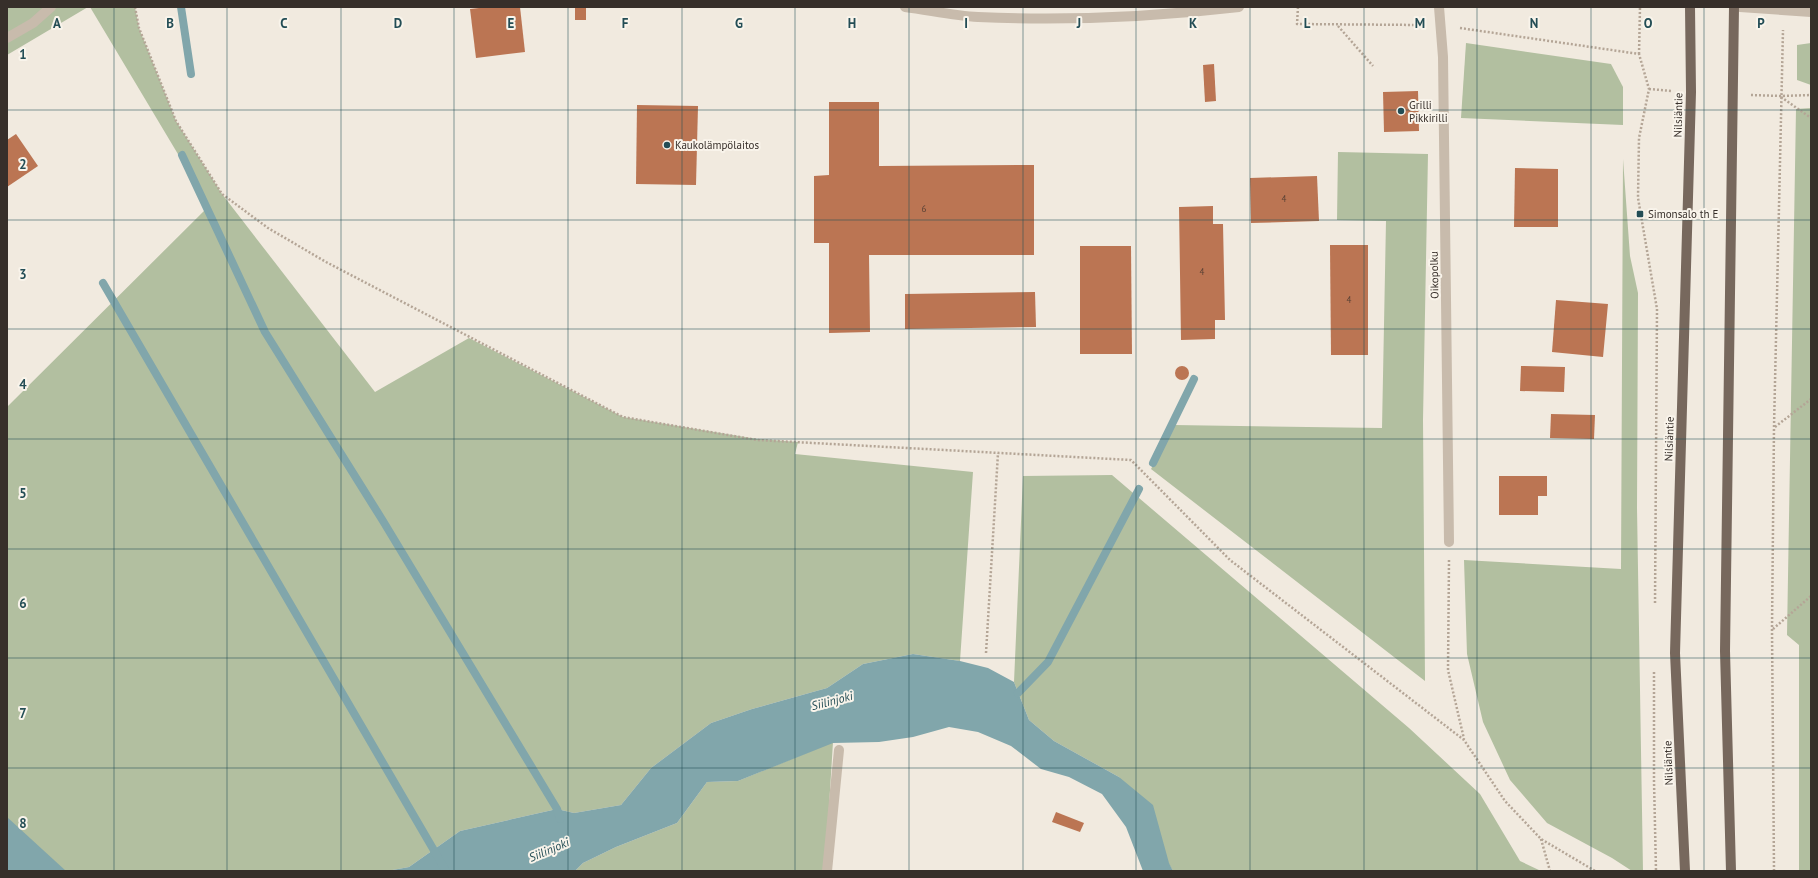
<svg xmlns="http://www.w3.org/2000/svg" width="1818" height="878" viewBox="0 0 1818 878" font-family="'PT Sans',sans-serif">
<style>
.green{fill:#b2bfa0}
.water{fill:#81a6ab}
.lines{fill:none;stroke-linecap:round;stroke-linejoin:round}
.stream{stroke:#81a6ab;stroke-width:8}
.building{fill:#bb7553}
.path{stroke:#b4a596;stroke-width:2.5;stroke-dasharray:2 2;stroke-linecap:butt}
.service{stroke:#c8bbac;stroke-width:10}
.minor{stroke:#c8bbac;stroke-width:10}
.tertiary{stroke:#c8bbac;stroke-width:10}
.primary{stroke:#77685d;stroke-width:10}
.grid{fill:none;stroke:#234d55;stroke-width:1;stroke-opacity:0.55}
.poi-dot{fill:#234d55;stroke:#f9f4eb;stroke-width:1.5}
.labels{text-anchor:middle;stroke-width:4;stroke-linejoin:round;paint-order:stroke}
.number-label{font-size:9px;fill:#584034}
.poi-label{font-size:11px;fill:#372f2a;stroke:#f9f4eb;text-anchor:start}
.street-label{font-size:11px;fill:#372f2a;stroke:#f9f4eb}
.water-label{font-size:12px;font-style:italic;fill:#234d55;stroke:#f9f4eb}
.grid-label{font-size:13px;text-anchor:middle;font-weight:bold;fill:#234d55;stroke:#f9f4eb;stroke-width:4;stroke-linejoin:round;paint-order:stroke}
</style>
<rect width="100%" height="100%" fill="#f1eadf"/>
<!-- green -->
<g class="green">
<polygon points="7,7 88,7 7,55"/>
<polygon points="90,7 135,7 139,28 176,121 222,194 375,392 469,338 623,417 757,439 798,442 795,454 973,472 960,661 913,654 863,664 827,688 752,709 711,723 651,768 621,805 574,813 557,809 460,831 409,867 387,871 7,871 7,407 209,206"/>
<polygon points="1466,43 1611,64 1623,87 1623,125 1461,118"/>
<polygon points="1811,43 1811,85 1797,80 1797,45"/>
<polygon points="1811,108 1811,871 1799,871 1799,645 1787,635 1796,109"/>
<polygon points="1338,152 1428,154 1423,420 1425,681 1151,469 1174,425 1382,428 1386,221 1337,220"/>
<polygon points="1623,159 1630,256 1638,293 1637,508 1643,871 1632,871 1612,858 1547,823 1510,780 1483,722 1467,654 1464,560 1621,569"/>
<polygon points="1112,475 1409,728 1480,794 1520,861 1541,871 1173,871 1119,777 1054,741 1029,720 1014,682 1023,476"/>
<polygon points="833,742 825,871 575,871 583,863 616,847 677,823 707,782 738,781"/>
</g>
<!-- water -->
<g class="water">
<polygon points="913,654 960,661 988,668 1014,682 1029,720 1054,741 1119,777 1153,805 1169,863 1173,871 1143,871 1126,827 1102,794 1069,777 1041,769 1011,746 978,732 949,727 913,737 879,742 833,743 738,781 707,782 677,823 616,847 583,863 575,871 387,871 409,867 460,831 557,809 574,813 621,805 651,768 711,723 752,709 827,688 863,664"/>
<polygon points="7,817 66,871 7,871"/>
</g>
<g class="lines">
<!-- stream -->
<g class="stream">
<polyline points="181,7 191,74"/>
<polyline points="182,155 265,332 383,521 557,809 560,819"/>
<polyline points="103,283 446,871"/>
<polyline points="1153,463 1194,379"/>
<polyline points="1018,693 1048,662 1139,489"/>
</g>
</g>
<!-- building -->
<g class="building">
<polygon points="488,7 520,7 525,52 476,58 470,9"/>
<rect x="575" y="7" width="11" height="13"/>
<polygon points="1214,64 1216,101 1205,102 1203,65"/>
<polygon points="1418,91 1419,131 1384,132 1383,92"/>
<polygon points="829,102 879,102 879,166 1034,165 1034,255 869,255 870,332 829,333 829,243 814,243 814,176 829,175"/>
<polygon points="637,105 698,106 696,185 636,184"/>
<polygon points="16,134 38,166 7,187 7,140"/>
<polygon points="1515,168 1558,169 1558,227 1514,227"/>
<polygon points="1317,176 1319,221 1251,223 1250,178"/>
<polygon points="1213,206 1213,224 1223,224 1225,320 1215,320 1215,339 1181,340 1179,207"/>
<polygon points="1330,245 1368,245 1368,355 1331,355"/>
<polygon points="1080,246 1131,246 1132,354 1080,354"/>
<polygon points="1035,292 1036,327 905,329 905,294"/>
<polygon points="1556,300 1608,304 1603,357 1552,352"/>
<polygon points="1521,366 1565,367 1564,392 1520,391"/>
<circle cx="1182" cy="373" r="7"/>
<polygon points="1551,414 1595,415 1594,439 1550,438"/>
<polygon points="1499,476 1547,476 1547,496 1538,496 1538,515 1499,515"/>
<polygon points="1056,812 1084,823 1080,832 1052,822"/>
</g>
<g class="lines">
<!-- path -->
<g class="path">
<polyline points="135,7 139,28 176,121 222,194 268,228 326,262 623,417 757,440 1131,460 1230,560 1464,740 1505,801 1541,839 1595,871"/>
<polyline points="1298,7 1297,24 1421,25"/>
<polyline points="1338,26 1373,66"/>
<polyline points="1460,28 1639,54 1649,89 1639,138 1638,198 1657,309 1655,605"/>
<polyline points="1639,54 1640,7"/>
<polyline points="1649,89 1672,91"/>
<polyline points="1751,95 1781,96 1811,95"/>
<polyline points="1781,97 1811,118"/>
<polyline points="1775,427 1811,399"/>
<polyline points="1449,560 1448,670 1464,739"/>
<polyline points="1773,629 1811,596"/>
<polyline points="986,653 998,453"/>
<polyline points="1654,672 1654,781 1656,871"/>
<polyline points="1541,839 1550,871"/>
<polyline points="1774,871 1772,629 1774,427 1783,30"/>
</g>
<!-- service -->
<polyline class="service" points="827,871 839,750"/>
<!-- minor -->
<g class="minor">
<path d="M 905,7 C 929,10 954,16 978,17 C 1064,21 1153,17 1239,7"/>
<polyline points="1439,7 1443,57 1449,542"/>
<polyline points="7,38 33,23 51,7"/>
</g>
<!-- tertiary -->
<polyline class="tertiary" points="1740,7 1811,12"/>
<!-- primary -->
<g class="primary">
<polyline points="1685,871 1675,653 1691,92 1690,7"/>
<polyline points="1731,871 1725,651 1734,7"/>
</g>
</g>
<!-- grid -->
<path class="grid" d="M 114,7 L 114,871M 227,7 L 227,871M 341,7 L 341,871M 454,7 L 454,871M 568,7 L 568,871M 682,7 L 682,871M 795,7 L 795,871M 909,7 L 909,871M 1023,7 L 1023,871M 1136,7 L 1136,871M 1250,7 L 1250,871M 1364,7 L 1364,871M 1477,7 L 1477,871M 1591,7 L 1591,871M 1704,7 L 1704,871M 7,110 L 1811,110M 7,220 L 1811,220M 7,329 L 1811,329M 7,439 L 1811,439M 7,549 L 1811,549M 7,658 L 1811,658M 7,768 L 1811,768"/>
<!-- markers -->
<g class="poi-dot">
<circle cx="1401" cy="111" r="4"/>
<circle cx="667" cy="145" r="4"/>
<rect x="1636" y="210" width="8" height="8" rx="2"/>
</g>
<g class="labels">
<!-- number labels -->
<g class="number-label">
<text x="1284" y="202">4</text>
<text x="924" y="212">6</text>
<text x="1202" y="275">4</text>
<text x="1349" y="303">4</text>
</g>
<!-- poi labels -->
<g class="poi-label">
<text x="1409" y="109">Grilli<tspan x="1409" dy="13">Pikkirilli</tspan></text>
<text x="675" y="149">Kaukolämpölaitos</text>
<text x="1648" y="218">Simonsalo th E</text>
</g>
<!-- street labels -->
<g class="street-label">
<text transform="translate(1678 115) rotate(-89)" y="4">Nilsiäntie</text>
<text transform="translate(1434 275) rotate(-91)" y="4">Oikopolku</text>
<text transform="translate(1669 439) rotate(-88)" y="4">Nilsiäntie</text>
<text transform="translate(1668 763) rotate(-92)" y="4">Nilsiäntie</text>
</g>
<!-- water labels -->
<g class="water-label">
<text transform="translate(832 701) rotate(-15)" y="4">Siilinjoki</text>
<text transform="translate(549 850) rotate(-23)" y="4">Siilinjoki</text>
</g>
</g>
<g class="grid-label">
<text x="57" y="28">A</text>
<text x="170" y="28">B</text>
<text x="284" y="28">C</text>
<text x="398" y="28">D</text>
<text x="511" y="28">E</text>
<text x="625" y="28">F</text>
<text x="739" y="28">G</text>
<text x="852" y="28">H</text>
<text x="966" y="28">I</text>
<text x="1079" y="28">J</text>
<text x="1193" y="28">K</text>
<text x="1307" y="28">L</text>
<text x="1420" y="28">M</text>
<text x="1534" y="28">N</text>
<text x="1648" y="28">O</text>
<text x="1761" y="28">P</text>
<text x="23" y="59">1</text>
<text x="23" y="169">2</text>
<text x="23" y="279">3</text>
<text x="23" y="389">4</text>
<text x="23" y="498">5</text>
<text x="23" y="608">6</text>
<text x="23" y="718">7</text>
<text x="23" y="828">8</text>
</g>
<!-- border -->
<rect width="1818" height="878" fill="none" stroke="#372f2a" stroke-width="16"/>
</svg>
